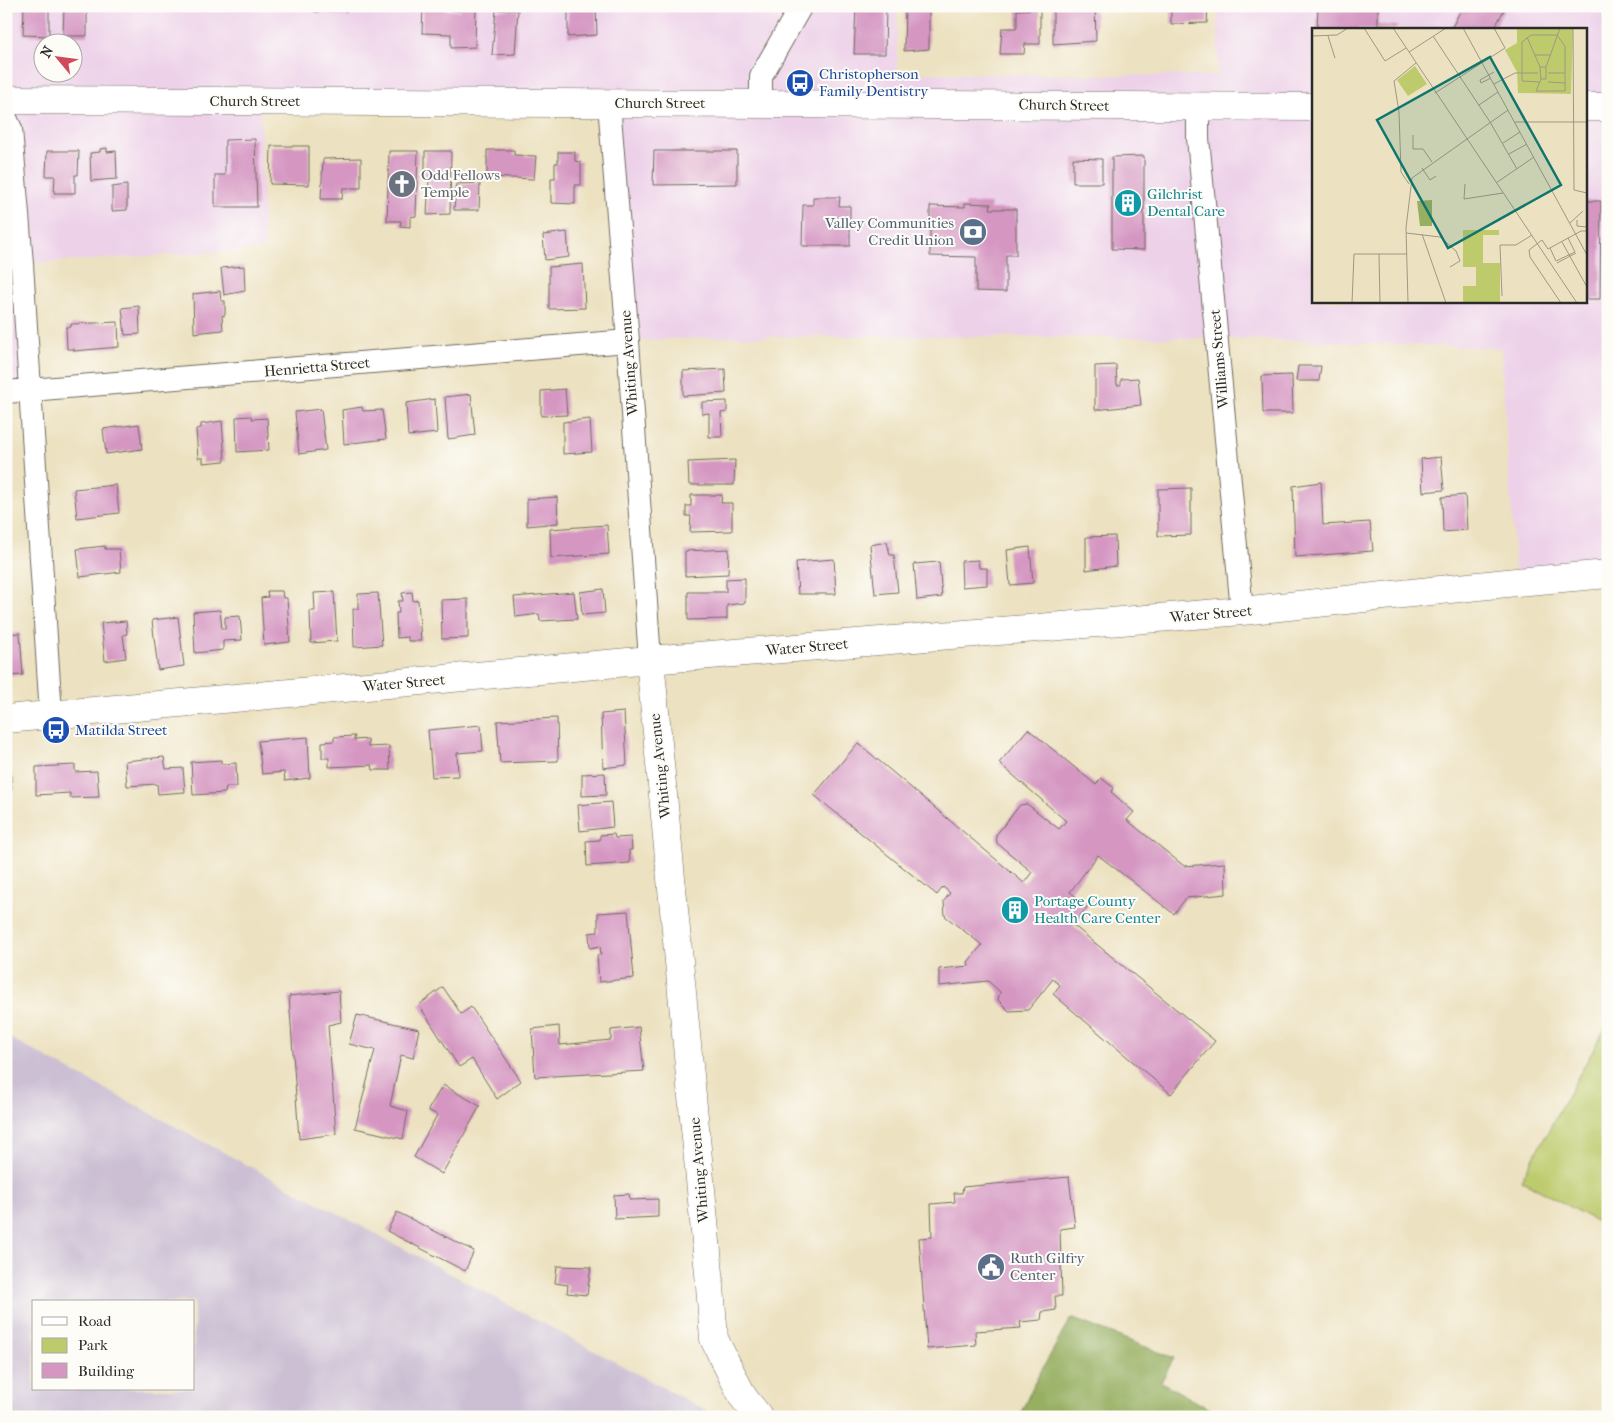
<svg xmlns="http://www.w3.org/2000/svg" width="1614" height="1423" viewBox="0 0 1614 1423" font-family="'IM FELL French Canon',serif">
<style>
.built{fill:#edd1e9;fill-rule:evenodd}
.industrial{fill:#ccbfd4;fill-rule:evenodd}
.green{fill:#becb6d;stroke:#747b4c}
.forest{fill:#96af60;stroke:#606d46}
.building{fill:#d597c2}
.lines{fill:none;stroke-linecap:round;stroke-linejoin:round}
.street-casing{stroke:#6f6b5f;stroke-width:24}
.secondary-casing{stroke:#6f6b5f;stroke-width:29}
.street{stroke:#fff;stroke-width:22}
.secondary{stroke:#fff;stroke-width:28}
.labels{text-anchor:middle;stroke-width:4;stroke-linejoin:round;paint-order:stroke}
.transit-label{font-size:15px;fill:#164399;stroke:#fdfcf7;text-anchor:start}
.street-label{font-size:15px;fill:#2b2b2b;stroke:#fdfcf7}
.worship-label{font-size:15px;fill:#5b616d;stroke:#fdfcf7;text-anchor:start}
.culture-label{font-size:15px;fill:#0d838f;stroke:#fdfcf7;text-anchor:start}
.service-label{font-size:15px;fill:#4e5e75;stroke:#fdfcf7;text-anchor:end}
.inset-road{fill:none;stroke:#9f9884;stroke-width:1}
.view{fill:#0f766e;fill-opacity:0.15;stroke:#0f766e;stroke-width:2.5}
.inset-edge{fill:none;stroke:#2b2b2b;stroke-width:2.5}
</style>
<rect width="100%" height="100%" fill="#fdfcf7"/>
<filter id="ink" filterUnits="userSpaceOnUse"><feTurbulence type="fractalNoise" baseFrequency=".02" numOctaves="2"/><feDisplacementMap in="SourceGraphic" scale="10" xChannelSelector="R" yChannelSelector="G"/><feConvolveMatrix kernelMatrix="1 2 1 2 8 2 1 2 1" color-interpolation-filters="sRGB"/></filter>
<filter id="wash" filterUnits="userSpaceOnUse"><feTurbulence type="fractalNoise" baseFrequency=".0096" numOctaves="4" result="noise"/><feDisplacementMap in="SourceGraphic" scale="20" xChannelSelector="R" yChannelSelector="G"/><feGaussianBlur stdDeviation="1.12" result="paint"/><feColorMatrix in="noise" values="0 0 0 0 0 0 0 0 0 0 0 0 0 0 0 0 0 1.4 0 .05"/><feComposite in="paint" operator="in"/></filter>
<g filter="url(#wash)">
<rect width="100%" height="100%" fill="#ece1c0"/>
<!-- built -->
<path class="built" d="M 6,6 L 897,6 L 897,73 L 1218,76 L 1218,6 L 1608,6 L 1608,574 L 1516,582 L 1501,348 L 1217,338 L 855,336 L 724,337 L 628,341 L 609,103 L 260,101 L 264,249 L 22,264 L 31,390 L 6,392 ZM 1313,29 L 1585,29 L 1585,301 L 1313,301 ZM 42,42 L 72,42 L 72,72 L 42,72 Z"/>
<!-- industrial -->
<path class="industrial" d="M 6,1036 L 718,1417 L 6,1417 ZM 34,1302 L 194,1302 L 194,1389 L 34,1389 Z"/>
<!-- green -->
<polygon class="green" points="1608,1023 1608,1228 1521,1180"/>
<!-- forest -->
<polygon class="forest" points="1071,1318 1174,1358 1161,1382 1224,1417 1019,1417 1035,1382"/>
<g id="blocks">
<!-- building -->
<g class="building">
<polygon points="24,6 49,6 49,36 23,35"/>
<polygon points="64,6 87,6 87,36 63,36"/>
<polygon points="315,6 348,6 348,11 315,12"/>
<polygon points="423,6 447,6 447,10 460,11 460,6 476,6 475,47 451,48 451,34 422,33"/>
<polygon points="568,6 596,6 597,35 568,37"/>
<polygon points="856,6 886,6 885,54 854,54"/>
<polygon points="905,6 929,6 929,49 904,51"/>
<polygon points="1053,6 1095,6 1096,41 1053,44"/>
<polygon points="1171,6 1208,6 1207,23 1171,24"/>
<polygon points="1318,6 1378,6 1378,25 1397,26 1396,29 1317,29"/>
<polygon points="1463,6 1506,6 1494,29 1451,29"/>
<polygon points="1040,9 1040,44 1025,44 1024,54 1000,54 1002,28 1017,28 1017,10"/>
<polygon points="496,10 518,10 515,54 492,55"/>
<polygon points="255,139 257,207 215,207 215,175 225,175 225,140"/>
<polygon points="271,146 309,146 309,185 270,184"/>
<polygon points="107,148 107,152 116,151 117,179 91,181 90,153 100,152 100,149"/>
<polygon points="487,150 514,150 514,155 536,156 534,179 487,177"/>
<polygon points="47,151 79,151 78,175 75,175 75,193 54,193 55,176 46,176"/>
<polygon points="389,151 418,151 416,216 410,217 410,227 400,226 401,221 387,221"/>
<polygon points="425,151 451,151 450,214 427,215 429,180 425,179"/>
<polygon points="654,151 737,151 737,184 653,185"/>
<polygon points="558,152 575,152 575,161 581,162 581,185 575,185 575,204 551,203 551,178 555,178 555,163 558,163"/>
<polygon points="1144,156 1144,250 1112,249 1112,157"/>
<polygon points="361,158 361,188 343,188 342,199 321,199 323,159"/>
<polygon points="1073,158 1102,159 1102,183 1073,183"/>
<polygon points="480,183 479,210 454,210 456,184"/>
<polygon points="127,185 127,210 112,211 112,187"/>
<polygon points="813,197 840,197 839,206 850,206 850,246 802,246 803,205 813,205"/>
<polygon points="1585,201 1601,201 1600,299 1585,299"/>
<polygon points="965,203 991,204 990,209 1016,209 1016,255 1006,255 1006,292 976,291 976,257 930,256 930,206 965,207"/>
<polygon points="567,232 569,257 545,260 543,235"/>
<polygon points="583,264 585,308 549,309 549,267"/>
<polygon points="244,266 245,291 224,295 221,268"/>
<polygon points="220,291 221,301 225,301 225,315 222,316 223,330 194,333 193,294"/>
<polygon points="139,306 140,334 125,335 122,308"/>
<polygon points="118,322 119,347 74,351 74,349 67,349 66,327 71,327 71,324"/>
<polygon points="1116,365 1117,385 1121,385 1121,379 1138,378 1141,405 1095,410 1095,366"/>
<polygon points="1298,366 1321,366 1319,381 1296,381"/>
<polygon points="725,369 726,393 683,396 683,371"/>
<polygon points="1292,375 1293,413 1263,413 1262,376"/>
<polygon points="565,389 567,415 541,416 541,391"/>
<polygon points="471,394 475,435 448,439 445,397"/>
<polygon points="435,399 437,433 408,436 406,403"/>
<polygon points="727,401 727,412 721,413 722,437 709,437 709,413 702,414 702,402"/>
<polygon points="362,407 363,411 382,410 386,439 344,444 342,410"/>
<polygon points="321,409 326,450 299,454 295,412"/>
<polygon points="251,416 252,419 267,418 269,450 237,452 236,417"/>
<polygon points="590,419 592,452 563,454 563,422"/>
<polygon points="222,421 225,461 203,463 203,458 198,458 196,429 201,428 201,424"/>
<polygon points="139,424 142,449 106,454 103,429"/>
<polygon points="1441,457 1444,490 1423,492 1421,459"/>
<polygon points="735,460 734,485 689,485 688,462"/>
<polygon points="1321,482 1323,525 1370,522 1373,551 1295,557 1293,486"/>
<polygon points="116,485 119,513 77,518 74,489"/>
<polygon points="1191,488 1191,535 1158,536 1158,489"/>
<polygon points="691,495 722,495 721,503 732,503 732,531 690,532 691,516 686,516 686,506 691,506"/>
<polygon points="1465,495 1467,530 1443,532 1442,497"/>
<polygon points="557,497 558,523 527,526 527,499"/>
<polygon points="607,525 609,554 551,558 550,529"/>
<polygon points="1115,536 1116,566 1086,570 1086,537"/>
<polygon points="887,542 890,555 894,555 898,592 875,594 870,545"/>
<polygon points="105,546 105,549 119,549 121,572 80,577 77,549"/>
<polygon points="1030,547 1033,583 1010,585 1007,550"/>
<polygon points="729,549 728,574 685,576 685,551"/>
<polygon points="834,559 836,594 798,594 796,562"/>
<polygon points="978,560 979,568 987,568 987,585 962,587 961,561"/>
<polygon points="939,562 942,597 917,600 914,564"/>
<polygon points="745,578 745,603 727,605 727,619 688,620 688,592 726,592 726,579"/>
<polygon points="603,589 605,613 582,615 580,592"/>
<polygon points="267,591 282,591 283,598 287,598 290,642 264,645 261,598 268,597"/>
<polygon points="334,592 337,641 311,643 310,611 315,611 314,593"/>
<polygon points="412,592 413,601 418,600 421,641 408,641 408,637 397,638 396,613 399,613 398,601 403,601 402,593"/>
<polygon points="574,592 577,619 540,621 539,614 516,617 514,597"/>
<polygon points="378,593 382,645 354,647 353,609 358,609 358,594"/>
<polygon points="468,599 468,638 442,639 441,600"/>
<polygon points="220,610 222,629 225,629 225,617 240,616 242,640 223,641 223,650 195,653 193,612"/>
<polygon points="178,617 184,666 158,670 152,620"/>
<polygon points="126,621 127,634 123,635 126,658 105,661 101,623"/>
<polygon points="20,633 23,675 6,676 6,634"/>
<polygon points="624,712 627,765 603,768 601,714"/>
<polygon points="557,718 558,761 500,763 497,721"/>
<polygon points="481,725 483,751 457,753 458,776 432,777 428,730"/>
<polygon points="1028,729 1096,785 1101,778 1114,788 1111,792 1134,812 1127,820 1184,866 1225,863 1226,894 1186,898 1174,914 1098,855 1070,892 1088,906 1073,925 1215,1041 1171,1094 1053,994 1060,985 1053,979 1028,1010 1009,1011 998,1000 1000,992 988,981 939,986 939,969 969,966 968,962 982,945 945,916 944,901 950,893 943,887 937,895 814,795 858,743 1024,883 1032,872 997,843 996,835 1020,805 1027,804 1059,829 1066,821 999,763"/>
<polygon points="355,736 354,740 368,739 368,747 389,746 390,770 373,770 372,765 329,767 329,758 322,758 322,742 334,741 334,737"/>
<polygon points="308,737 310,778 285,781 284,772 262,774 258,741"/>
<polygon points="9,752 12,789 6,790 6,753"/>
<polygon points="164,757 166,769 183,768 185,792 158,794 157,784 127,786 125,761"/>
<polygon points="221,760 221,764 236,763 237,787 226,787 225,793 193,795 191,762"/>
<polygon points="75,765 75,772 97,771 99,797 70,798 70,793 36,795 36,767"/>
<polygon points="605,773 606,795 582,796 582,774"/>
<polygon points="611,802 613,827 580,831 578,805"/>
<polygon points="614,834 615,838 631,837 632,850 629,850 630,863 587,866 586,841 600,840 600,835"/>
<polygon points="628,911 634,978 599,982 597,955 601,955 600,946 590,948 589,933 598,932 598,913"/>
<polygon points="443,987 461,1014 471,1007 521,1081 497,1099 472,1059 459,1067 419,1005"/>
<polygon points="339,991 341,1022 328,1025 336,1134 299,1139 289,996"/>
<polygon points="357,1015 419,1029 413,1058 401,1055 390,1106 408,1111 403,1139 355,1128 375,1050 349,1044"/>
<polygon points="559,1026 560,1045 611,1040 611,1030 639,1027 644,1071 535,1077 532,1029"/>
<polygon points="443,1085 480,1106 442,1174 414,1157 437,1115 428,1110"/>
<polygon points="1069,1177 1075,1227 1060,1229 1062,1296 1055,1296 1056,1310 1042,1312 1041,1320 1020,1322 1021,1328 975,1331 976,1345 927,1349 919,1238 932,1237 931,1204 955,1202 954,1193 962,1193 963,1187"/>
<polygon points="629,1194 630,1200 658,1199 658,1217 615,1219 614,1195"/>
<polygon points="397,1212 474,1251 465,1271 387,1231"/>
<polygon points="557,1266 591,1267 587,1295 567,1293 568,1285 555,1283"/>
</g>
</g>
</g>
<g filter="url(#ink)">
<use href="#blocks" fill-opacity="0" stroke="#6f6b5f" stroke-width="1"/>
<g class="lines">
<defs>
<g id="street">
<polyline points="609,103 628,341 650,660"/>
<polyline points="761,104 761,76 801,6"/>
<polyline points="1198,107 1198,138 1242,611"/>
<polyline points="6,118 11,129 22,264 51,715"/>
<polyline points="6,392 628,341"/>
</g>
<g id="secondary">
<polyline points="6,100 1313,107"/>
<polyline points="1585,107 1608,107"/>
<polyline points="650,660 709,1273 714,1339 743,1397 759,1417"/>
<polyline points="6,719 650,660 1242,611 1516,582 1608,574"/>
</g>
</defs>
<!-- street casing -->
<use href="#street" class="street-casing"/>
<!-- secondary casing -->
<use href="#secondary" class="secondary-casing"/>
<!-- street -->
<use href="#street" class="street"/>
<!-- secondary -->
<use href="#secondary" class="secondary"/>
</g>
</g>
<!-- icons -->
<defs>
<symbol id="bus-disc" viewBox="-11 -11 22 22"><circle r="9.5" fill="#1a4fb4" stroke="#fdfcf7"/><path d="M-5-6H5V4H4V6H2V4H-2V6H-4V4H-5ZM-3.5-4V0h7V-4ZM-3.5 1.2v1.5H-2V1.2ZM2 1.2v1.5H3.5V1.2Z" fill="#fff"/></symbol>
<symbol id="church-disc" viewBox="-11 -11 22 22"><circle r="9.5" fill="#6b7280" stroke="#fdfcf7"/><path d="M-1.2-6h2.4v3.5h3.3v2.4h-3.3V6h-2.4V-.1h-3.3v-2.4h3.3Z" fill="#fff"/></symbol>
<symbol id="building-disc" viewBox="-11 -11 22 22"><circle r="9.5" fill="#0f9aa8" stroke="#fdfcf7"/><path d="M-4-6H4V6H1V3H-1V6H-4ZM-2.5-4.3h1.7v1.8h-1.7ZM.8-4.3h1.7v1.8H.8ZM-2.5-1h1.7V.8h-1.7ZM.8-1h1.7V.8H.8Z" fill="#fff"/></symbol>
<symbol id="bank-disc" viewBox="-11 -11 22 22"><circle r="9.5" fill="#5c6f8a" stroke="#fdfcf7"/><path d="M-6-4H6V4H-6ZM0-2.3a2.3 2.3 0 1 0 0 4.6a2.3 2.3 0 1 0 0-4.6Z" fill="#fff"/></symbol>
<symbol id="civic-disc" viewBox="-11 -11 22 22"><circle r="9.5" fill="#5c6f8a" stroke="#fdfcf7"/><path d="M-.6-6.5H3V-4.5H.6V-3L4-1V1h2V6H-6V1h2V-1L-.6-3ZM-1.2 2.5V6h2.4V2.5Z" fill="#fff"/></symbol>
</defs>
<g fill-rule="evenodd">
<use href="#bus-disc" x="784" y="67" width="32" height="32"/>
<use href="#church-disc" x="386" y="168" width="32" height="32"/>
<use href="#building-disc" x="1112" y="187" width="32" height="32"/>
<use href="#bank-disc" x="957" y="216" width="32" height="32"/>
<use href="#bus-disc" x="40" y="714" width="32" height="32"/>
<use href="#building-disc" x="999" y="894" width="32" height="32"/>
<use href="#civic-disc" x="975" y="1251" width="32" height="32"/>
</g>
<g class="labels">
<!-- transit labels -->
<g class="transit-label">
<text x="819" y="79">Christopherson<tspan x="819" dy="17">Family Dentistry</tspan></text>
<text x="75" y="735">Matilda Street</text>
</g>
<!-- street labels -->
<g class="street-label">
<text x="255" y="106">Church Street</text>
<text x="660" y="108">Church Street</text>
<text transform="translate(1064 105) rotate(1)" y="5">Church Street</text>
<text transform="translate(1219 359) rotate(-95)" y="5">Williams Street</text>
<text transform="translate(629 363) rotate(-94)" y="5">Whiting Avenue</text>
<text transform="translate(317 367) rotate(-5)" y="5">Henrietta Street</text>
<text transform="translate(1211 614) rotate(-5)" y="5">Water Street</text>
<text transform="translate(807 647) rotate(-5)" y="5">Water Street</text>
<text transform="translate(404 683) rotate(-5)" y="5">Water Street</text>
<text transform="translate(660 766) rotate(-96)" y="5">Whiting Avenue</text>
<text transform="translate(699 1170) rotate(-95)" y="5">Whiting Avenue</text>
</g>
<!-- worship labels -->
<g class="worship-label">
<text x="421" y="180">Odd Fellows<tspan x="421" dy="17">Temple</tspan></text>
</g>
<!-- culture labels -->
<g class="culture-label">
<text x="1147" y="199">Gilchrist<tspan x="1147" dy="17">Dental Care</tspan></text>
<text x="1034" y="906">Portage County<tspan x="1034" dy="17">Health Care Center</tspan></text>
</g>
<!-- service labels -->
<g class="service-label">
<text x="954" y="228">Valley Communities<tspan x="954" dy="17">Credit Union</tspan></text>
<text x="1010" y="1263" text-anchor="start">Ruth Gilfry<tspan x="1010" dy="17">Center</tspan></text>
</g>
</g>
<!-- overview -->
<g transform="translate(1312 28)">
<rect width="275" height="275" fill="#ece1c0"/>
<path d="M 205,0 L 261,0 L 259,66 L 206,65 L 205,44 L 193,22 L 205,15 ZM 103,38 L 115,56 L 96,68 L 85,52 ZM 151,202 L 187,202 L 187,207 L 171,207 L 171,235 L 188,235 L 188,275 L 151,275 L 151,258 L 164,258 L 164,239 L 151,239 Z" fill="#becb6d"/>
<path d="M 120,172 L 120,198 L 108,198 L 105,173 Z" fill="#96af60"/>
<path class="inset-road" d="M 52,0 L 73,33 L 94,20M 81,0 L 265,275M 151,0 L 275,227M 261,0 L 262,162 L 275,165M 0,8 L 25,7 L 36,0M 16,8 L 23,30M 121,8 L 178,94 L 205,141M 215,9 L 228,39M 97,24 L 134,0M 223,27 L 239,27M 228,39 L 234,39 L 234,51 L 229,51 ZM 234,39 L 248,0M 236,45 L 253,45M 179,50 L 169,55 L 168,52 L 182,44M 227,54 L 210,53 L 210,14 L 219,7 L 245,7 L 253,18 L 253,63 L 224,63 L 229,51M 236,54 L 253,55M 182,56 L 203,45 L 226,45M 123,65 L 193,20 L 182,0M 167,77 L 186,64M 203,94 L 275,94M 101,107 L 101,121 L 111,121 L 120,134M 191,115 L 208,104M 197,126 L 215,116M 110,140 L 118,152 L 124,148M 184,155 L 222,129M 97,156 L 89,144 L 87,84 L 82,53 L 104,35M 153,156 L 152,171 L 191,165M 265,192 L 265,198 L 275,199M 258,195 L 271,183M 94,205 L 128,209 L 144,223 L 148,233 L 138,239M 110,206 L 134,275M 250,214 L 275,259M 238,220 L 244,233 L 263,224 L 256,210M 67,226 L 68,275M 245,235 L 264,225M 190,268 L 188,217 L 204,217 L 220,207M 40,275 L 42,226 L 95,226M 96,275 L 94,200 L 100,150 L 196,82M 249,275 L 218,229 L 217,222 L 230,212 L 236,221 L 269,203 L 275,203"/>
<path class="view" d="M 178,29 L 249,157 L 136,220 L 65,92 Z"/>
<rect width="275" height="275" class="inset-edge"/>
</g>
<!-- margin -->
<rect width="1614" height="1423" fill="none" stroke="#fdfcf7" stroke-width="25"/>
<!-- legend -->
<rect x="32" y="1300" width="162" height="90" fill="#fdfcf7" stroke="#a9a8a5"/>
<rect x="42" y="1317" width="25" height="8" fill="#ffffff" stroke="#a9a8a5"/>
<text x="78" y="1326" font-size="15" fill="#2b2b2b">Road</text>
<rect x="42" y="1338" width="25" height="15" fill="#becb6d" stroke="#a9a8a5"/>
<text x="78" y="1350" font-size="15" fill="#2b2b2b">Park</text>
<rect x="42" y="1363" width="25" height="15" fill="#d597c2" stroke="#a9a8a5"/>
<text x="78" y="1376" font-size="15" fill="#2b2b2b">Building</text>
<!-- north arrow -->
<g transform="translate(58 58) rotate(299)"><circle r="24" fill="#fdfcf7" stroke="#a9a8a5"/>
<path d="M0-4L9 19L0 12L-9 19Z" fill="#d1495b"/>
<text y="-8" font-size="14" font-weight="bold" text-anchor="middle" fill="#2b2b2b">N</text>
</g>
</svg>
